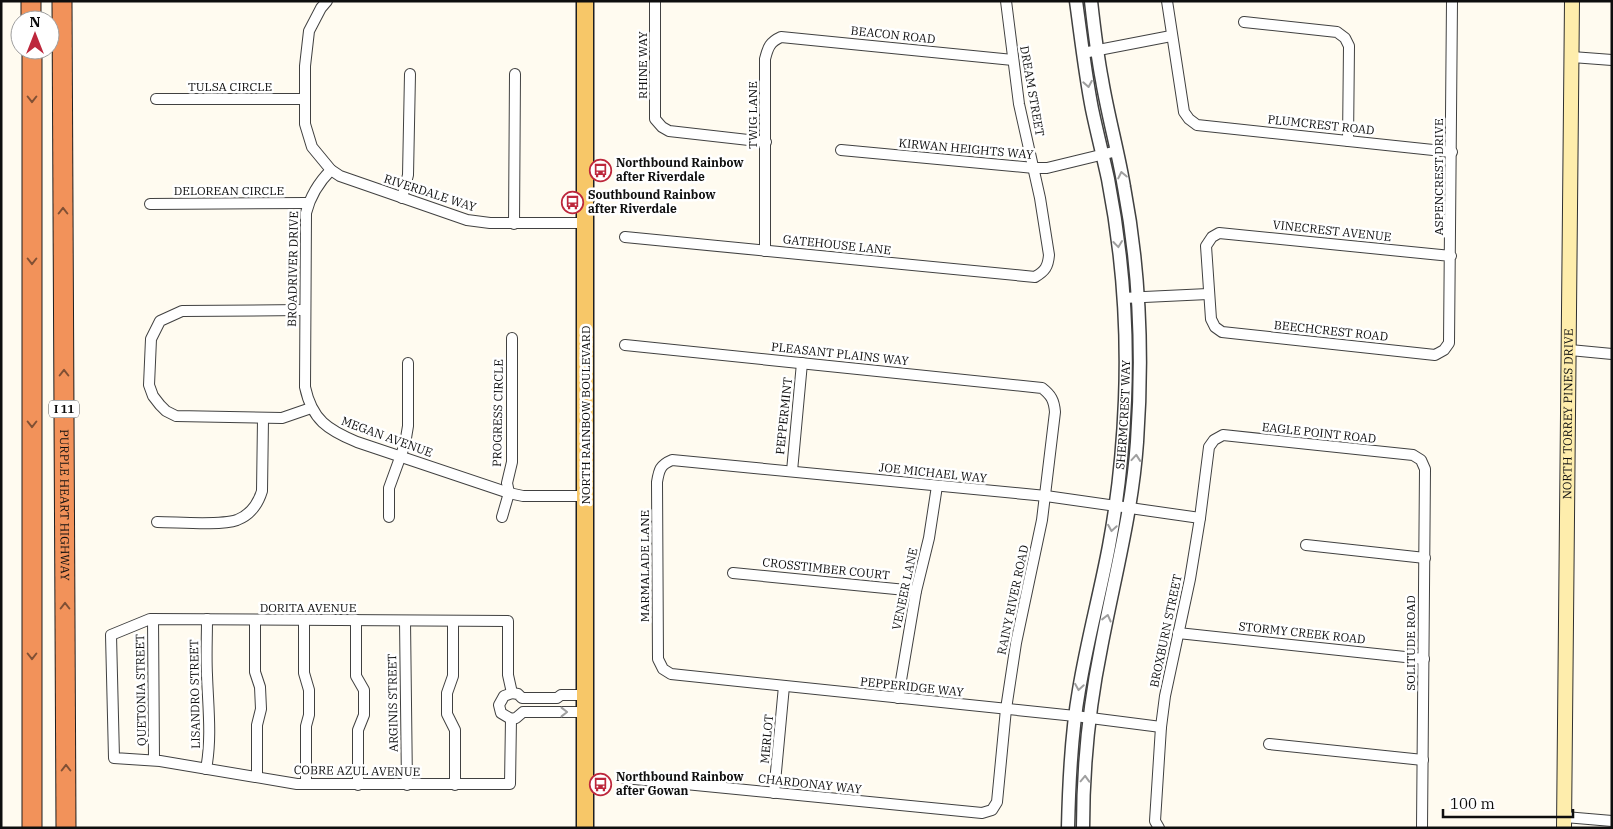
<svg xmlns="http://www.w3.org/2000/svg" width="1613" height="829" viewBox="0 0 1613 829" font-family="'IBM Plex Serif',serif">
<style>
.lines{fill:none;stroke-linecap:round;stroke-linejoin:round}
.minor-casing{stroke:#414141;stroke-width:12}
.tertiary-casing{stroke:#414141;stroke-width:15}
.secondary-casing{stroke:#303030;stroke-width:16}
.primary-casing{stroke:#1f1f1f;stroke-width:19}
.motorway-casing{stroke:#1f1f1f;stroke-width:21}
.minor{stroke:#fff;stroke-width:10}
.tertiary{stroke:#fff;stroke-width:12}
.secondary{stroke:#feedac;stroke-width:14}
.primary{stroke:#f7c768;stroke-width:16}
.motorway{stroke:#f2925a;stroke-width:19}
.oneway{stroke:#9f9f9f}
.oneway2{stroke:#805034}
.labels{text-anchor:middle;stroke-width:5;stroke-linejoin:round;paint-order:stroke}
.shield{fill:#fff;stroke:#565656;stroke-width:1}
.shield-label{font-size:11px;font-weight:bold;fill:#0e0e0e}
.street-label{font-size:12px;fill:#0e0e0e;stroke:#fff}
.poi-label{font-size:12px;font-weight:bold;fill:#0e0e0e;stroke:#fff;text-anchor:start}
</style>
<rect width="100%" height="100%" fill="#fffbf0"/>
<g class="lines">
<defs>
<g id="minor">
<polyline points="327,1 321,8 309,31 305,66 305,124 312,147 331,170 340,176 467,220 490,223 585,223"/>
<polyline points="655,1 655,119 662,127 669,131 766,142"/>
<polyline points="1167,1 1184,112 1189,119 1197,125 1452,152"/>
<polyline points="1244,22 1337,32 1345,38 1349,46 1348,141"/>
<polyline points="1083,53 1171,36"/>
<polyline points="1572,57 1612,60"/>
<polyline points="156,99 304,99"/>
<polyline points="841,150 1034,168 1047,168 1117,151"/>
<path d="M 331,170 C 319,182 310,197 306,213 L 305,387 C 312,420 328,430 357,442 L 509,493 L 523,496 L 586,496"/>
<polyline points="402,198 408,175 410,74"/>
<polyline points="150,204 308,203"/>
<polyline points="514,224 515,74"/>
<path d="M 625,237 L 1035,277 C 1045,271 1048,267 1049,255 L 1040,198 L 1019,104 L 1006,1"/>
<path d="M 765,251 L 765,59 C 768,47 770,42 781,37 L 1013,60"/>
<path d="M 1451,256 L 1219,233 L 1212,237 L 1206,246 L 1211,319 L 1215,327 L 1222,332 L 1435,355 L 1444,350 L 1449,343 C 1451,229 1452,115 1452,1"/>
<polyline points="1123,298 1208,294"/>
<polyline points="304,310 182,311 160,321 151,339 149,385 153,396 160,405 166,411 176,416 282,418 311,408"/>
<polyline points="1570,350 1612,354"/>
<polyline points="792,471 802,363"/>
<polyline points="389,517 389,488 405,444 408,426 408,363"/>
<polyline points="502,517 509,493 507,483 512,462 512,338"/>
<path d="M 157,522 C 177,522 220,526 237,520 C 250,515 258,504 262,491 L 263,419"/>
<polyline points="1306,545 1425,558"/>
<polyline points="733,573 916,591"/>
<polyline points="153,619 154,760"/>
<polyline points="255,620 255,672 260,687 261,709 257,725 257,777"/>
<polyline points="304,620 304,673 309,690 309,715 306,726 306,784"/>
<polyline points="356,620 356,676 364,690 364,715 358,730 358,785"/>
<polyline points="405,621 407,785"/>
<polyline points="453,621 453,676 447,693 447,714 455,730 455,785"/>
<polyline points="1178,633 1424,659"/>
<polyline points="512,693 518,694 522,698 557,698 561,695 586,695"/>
<polyline points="898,698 916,591 929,538 937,486"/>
<polyline points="511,719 510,784 297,784 160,761 114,758 111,635 150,619 508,621 508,675 512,693"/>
<polyline points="511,719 516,718 523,712 586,712"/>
<polyline points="511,719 501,713 499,705 504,696 512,693"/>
<path d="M 1161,727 L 1075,716 L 671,674 L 663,669 L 658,659 L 657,482 C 659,470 660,465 672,460 L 1046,496 L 1200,518"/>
<polyline points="1269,744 1423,760"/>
<path d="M 206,769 C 212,738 208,706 207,675 C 206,656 207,638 207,619"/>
<path d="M 624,778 L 982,813 L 992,810 L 997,802 L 1006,709 L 1016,643 L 1042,520 L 1055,412 C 1054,400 1051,395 1042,388 L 625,345"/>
<polyline points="774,793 784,686"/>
<polyline points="1565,817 1612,821"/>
<polyline points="1159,828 1155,821 1161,727 1165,696 1190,579 1200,518 1209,447 1214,440 1223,435 1413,455 1421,460 1425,469 1422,828"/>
</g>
<g id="tertiary">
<path id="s1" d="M 1068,828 C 1069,782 1071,735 1079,690 C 1087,641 1100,594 1109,546 C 1118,498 1123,449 1125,400 C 1128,327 1122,251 1108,179 C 1103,156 1097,133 1092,109 C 1085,73 1081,37 1076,1"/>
<path d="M 1083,828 C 1083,768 1089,707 1101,648 C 1114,579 1132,513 1137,442 C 1143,357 1140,271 1124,187 C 1118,151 1108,116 1102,80 C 1097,54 1094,28 1091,1"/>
</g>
<g id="secondary">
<path id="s2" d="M 1564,828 L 1572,1"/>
</g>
<polyline id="primary" points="585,828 585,1"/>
<g id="motorway">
<polyline points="31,1 31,20"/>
<path id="s3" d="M 62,1 L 66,828"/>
<polyline points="32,50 32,828"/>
</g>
</defs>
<!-- minor casing -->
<use href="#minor" class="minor-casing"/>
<!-- tertiary casing -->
<use href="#tertiary" class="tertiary-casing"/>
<!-- secondary casing -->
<use href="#secondary" class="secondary-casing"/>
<!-- primary casing -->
<use href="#primary" class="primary-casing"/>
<!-- motorway casing -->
<use href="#motorway" class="motorway-casing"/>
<!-- minor -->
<use href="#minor" class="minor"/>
<!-- tertiary -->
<use href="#tertiary" class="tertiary"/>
<!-- secondary -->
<use href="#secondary" class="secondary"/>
<!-- primary -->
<use href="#primary" class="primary"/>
<!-- motorway -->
<use href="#motorway" class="motorway"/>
</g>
<!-- one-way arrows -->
<defs><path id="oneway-chevron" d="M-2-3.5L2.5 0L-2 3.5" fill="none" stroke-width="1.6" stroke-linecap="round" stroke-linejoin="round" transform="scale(1.25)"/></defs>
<g class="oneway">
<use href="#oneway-chevron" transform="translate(1088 84) rotate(80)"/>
<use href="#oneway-chevron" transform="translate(1122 175) rotate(-102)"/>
<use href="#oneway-chevron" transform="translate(1118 244) rotate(83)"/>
<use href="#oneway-chevron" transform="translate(1136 458) rotate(-85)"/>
<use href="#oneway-chevron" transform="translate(1112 528) rotate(99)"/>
<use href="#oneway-chevron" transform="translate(1107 618) rotate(-76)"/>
<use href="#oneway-chevron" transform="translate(1079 687) rotate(99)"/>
<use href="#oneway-chevron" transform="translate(564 712)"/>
<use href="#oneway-chevron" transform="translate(1085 779) rotate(-88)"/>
</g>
<g class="oneway2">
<use href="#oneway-chevron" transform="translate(32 99) rotate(90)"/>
<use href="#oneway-chevron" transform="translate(63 211) rotate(-90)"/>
<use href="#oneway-chevron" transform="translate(32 261) rotate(90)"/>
<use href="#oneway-chevron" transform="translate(64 373) rotate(-90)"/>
<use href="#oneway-chevron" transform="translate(32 424) rotate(90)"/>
<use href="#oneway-chevron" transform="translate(65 606) rotate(-90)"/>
<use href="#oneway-chevron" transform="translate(32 656) rotate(90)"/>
<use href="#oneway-chevron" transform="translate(66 768) rotate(-90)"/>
</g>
<!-- icons -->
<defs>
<symbol id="bus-ring" viewBox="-11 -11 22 22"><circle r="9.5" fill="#fff" stroke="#bd273c" stroke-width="1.5"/><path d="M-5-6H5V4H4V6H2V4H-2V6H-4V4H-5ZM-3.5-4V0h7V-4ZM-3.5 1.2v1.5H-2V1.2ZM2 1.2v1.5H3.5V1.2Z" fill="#bd273c"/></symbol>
</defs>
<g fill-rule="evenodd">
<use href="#bus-ring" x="588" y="158" width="25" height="25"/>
<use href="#bus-ring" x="560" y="190" width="25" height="25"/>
<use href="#bus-ring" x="588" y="772" width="25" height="25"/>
</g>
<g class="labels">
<!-- shield labels -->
<rect class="shield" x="49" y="400.5" width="30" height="17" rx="4"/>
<g class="shield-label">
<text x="64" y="413">I 11</text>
</g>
<!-- street labels -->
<g class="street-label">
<text transform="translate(893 35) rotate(6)" y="4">BEACON ROAD</text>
<text transform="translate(643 65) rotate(-90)" y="4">RHINE WAY</text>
<text x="230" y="91">TULSA CIRCLE</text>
<text transform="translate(1032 91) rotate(80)" y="4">DREAM STREET</text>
<text transform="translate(753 115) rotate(-90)" y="4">TWIG LANE</text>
<text transform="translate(1321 125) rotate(6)" y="4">PLUMCREST ROAD</text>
<text transform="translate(966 149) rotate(5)" y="4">KIRWAN HEIGHTS WAY</text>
<text transform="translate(1439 177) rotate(-90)" y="4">ASPENCREST DRIVE</text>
<text x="229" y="195">DELOREAN CIRCLE</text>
<text transform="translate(430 193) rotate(18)" y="4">RIVERDALE WAY</text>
<text transform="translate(1332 231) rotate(6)" y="4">VINECREST AVENUE</text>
<text transform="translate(837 245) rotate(6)" y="4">GATEHOUSE LANE</text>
<text transform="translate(293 269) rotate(-89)" y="4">BROADRIVER DRIVE</text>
<text transform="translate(1331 331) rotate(6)" y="4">BEECHCREST ROAD</text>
<text transform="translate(840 354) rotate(6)" y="4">PLEASANT PLAINS WAY</text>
<text transform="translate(498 413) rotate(-89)" y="4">PROGRESS CIRCLE</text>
<text transform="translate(586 415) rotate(-90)" y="4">NORTH RAINBOW BOULEVARD</text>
<text dy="4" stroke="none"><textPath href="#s1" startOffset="418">SHERMCREST WAY</textPath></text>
<text dy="4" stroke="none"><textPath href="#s2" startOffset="414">NORTH TORREY PINES DRIVE</textPath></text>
<text transform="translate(784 416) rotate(-84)" y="4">PEPPERMINT</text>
<text transform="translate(1319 433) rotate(6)" y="4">EAGLE POINT ROAD</text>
<text transform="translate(387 437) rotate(20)" y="4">MEGAN AVENUE</text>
<text transform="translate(933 473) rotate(6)" y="4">JOE MICHAEL WAY</text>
<text dy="4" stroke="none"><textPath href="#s3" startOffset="504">PURPLE HEART HIGHWAY</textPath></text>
<text transform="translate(645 566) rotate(-90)" y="4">MARMALADE LANE</text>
<text transform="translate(826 569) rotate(6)" y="4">CROSSTIMBER COURT</text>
<text transform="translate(905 589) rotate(-78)" y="4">VENEER LANE</text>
<text transform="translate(1013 600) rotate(-78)" y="4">RAINY RIVER ROAD</text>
<text x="308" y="612">DORITA AVENUE</text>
<text transform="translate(1166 631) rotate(-78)" y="4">BROXBURN STREET</text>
<text transform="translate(1302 633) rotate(6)" y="4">STORMY CREEK ROAD</text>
<text transform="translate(1411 643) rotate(-90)" y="4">SOLITUDE ROAD</text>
<text transform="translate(912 687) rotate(6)" y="4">PEPPERIDGE WAY</text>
<text transform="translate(141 690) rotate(-91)" y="4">QUETONIA STREET</text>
<text transform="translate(195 694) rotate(-91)" y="4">LISANDRO STREET</text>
<text transform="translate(393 703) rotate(-91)" y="4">ARGINIS STREET</text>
<text transform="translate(767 739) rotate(-85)" y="4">MERLOT</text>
<text transform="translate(357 771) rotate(1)" y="4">COBRE AZUL AVENUE</text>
<text transform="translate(810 784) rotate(6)" y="4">CHARDONAY WAY</text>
</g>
<!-- poi labels -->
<g class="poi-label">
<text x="616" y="167">Northbound Rainbow<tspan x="616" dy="14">after Riverdale</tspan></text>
<text x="588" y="199">Southbound Rainbow<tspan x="588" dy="14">after Riverdale</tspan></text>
<text x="616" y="781">Northbound Rainbow<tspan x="616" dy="14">after Gowan</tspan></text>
</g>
</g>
<!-- border -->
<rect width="1613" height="829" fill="none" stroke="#0e0e0e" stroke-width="5"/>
<!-- north arrow -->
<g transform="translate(35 35)"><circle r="24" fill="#ffffff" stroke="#9f9f9f"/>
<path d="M0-4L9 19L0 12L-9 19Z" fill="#bd273c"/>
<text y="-8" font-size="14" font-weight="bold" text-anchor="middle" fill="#0e0e0e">N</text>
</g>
<!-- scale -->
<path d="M1443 809v8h130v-8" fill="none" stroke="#0e0e0e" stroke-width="2.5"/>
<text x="1450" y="809" font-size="15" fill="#0e0e0e" stroke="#ffffff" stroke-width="4" paint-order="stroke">100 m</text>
</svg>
